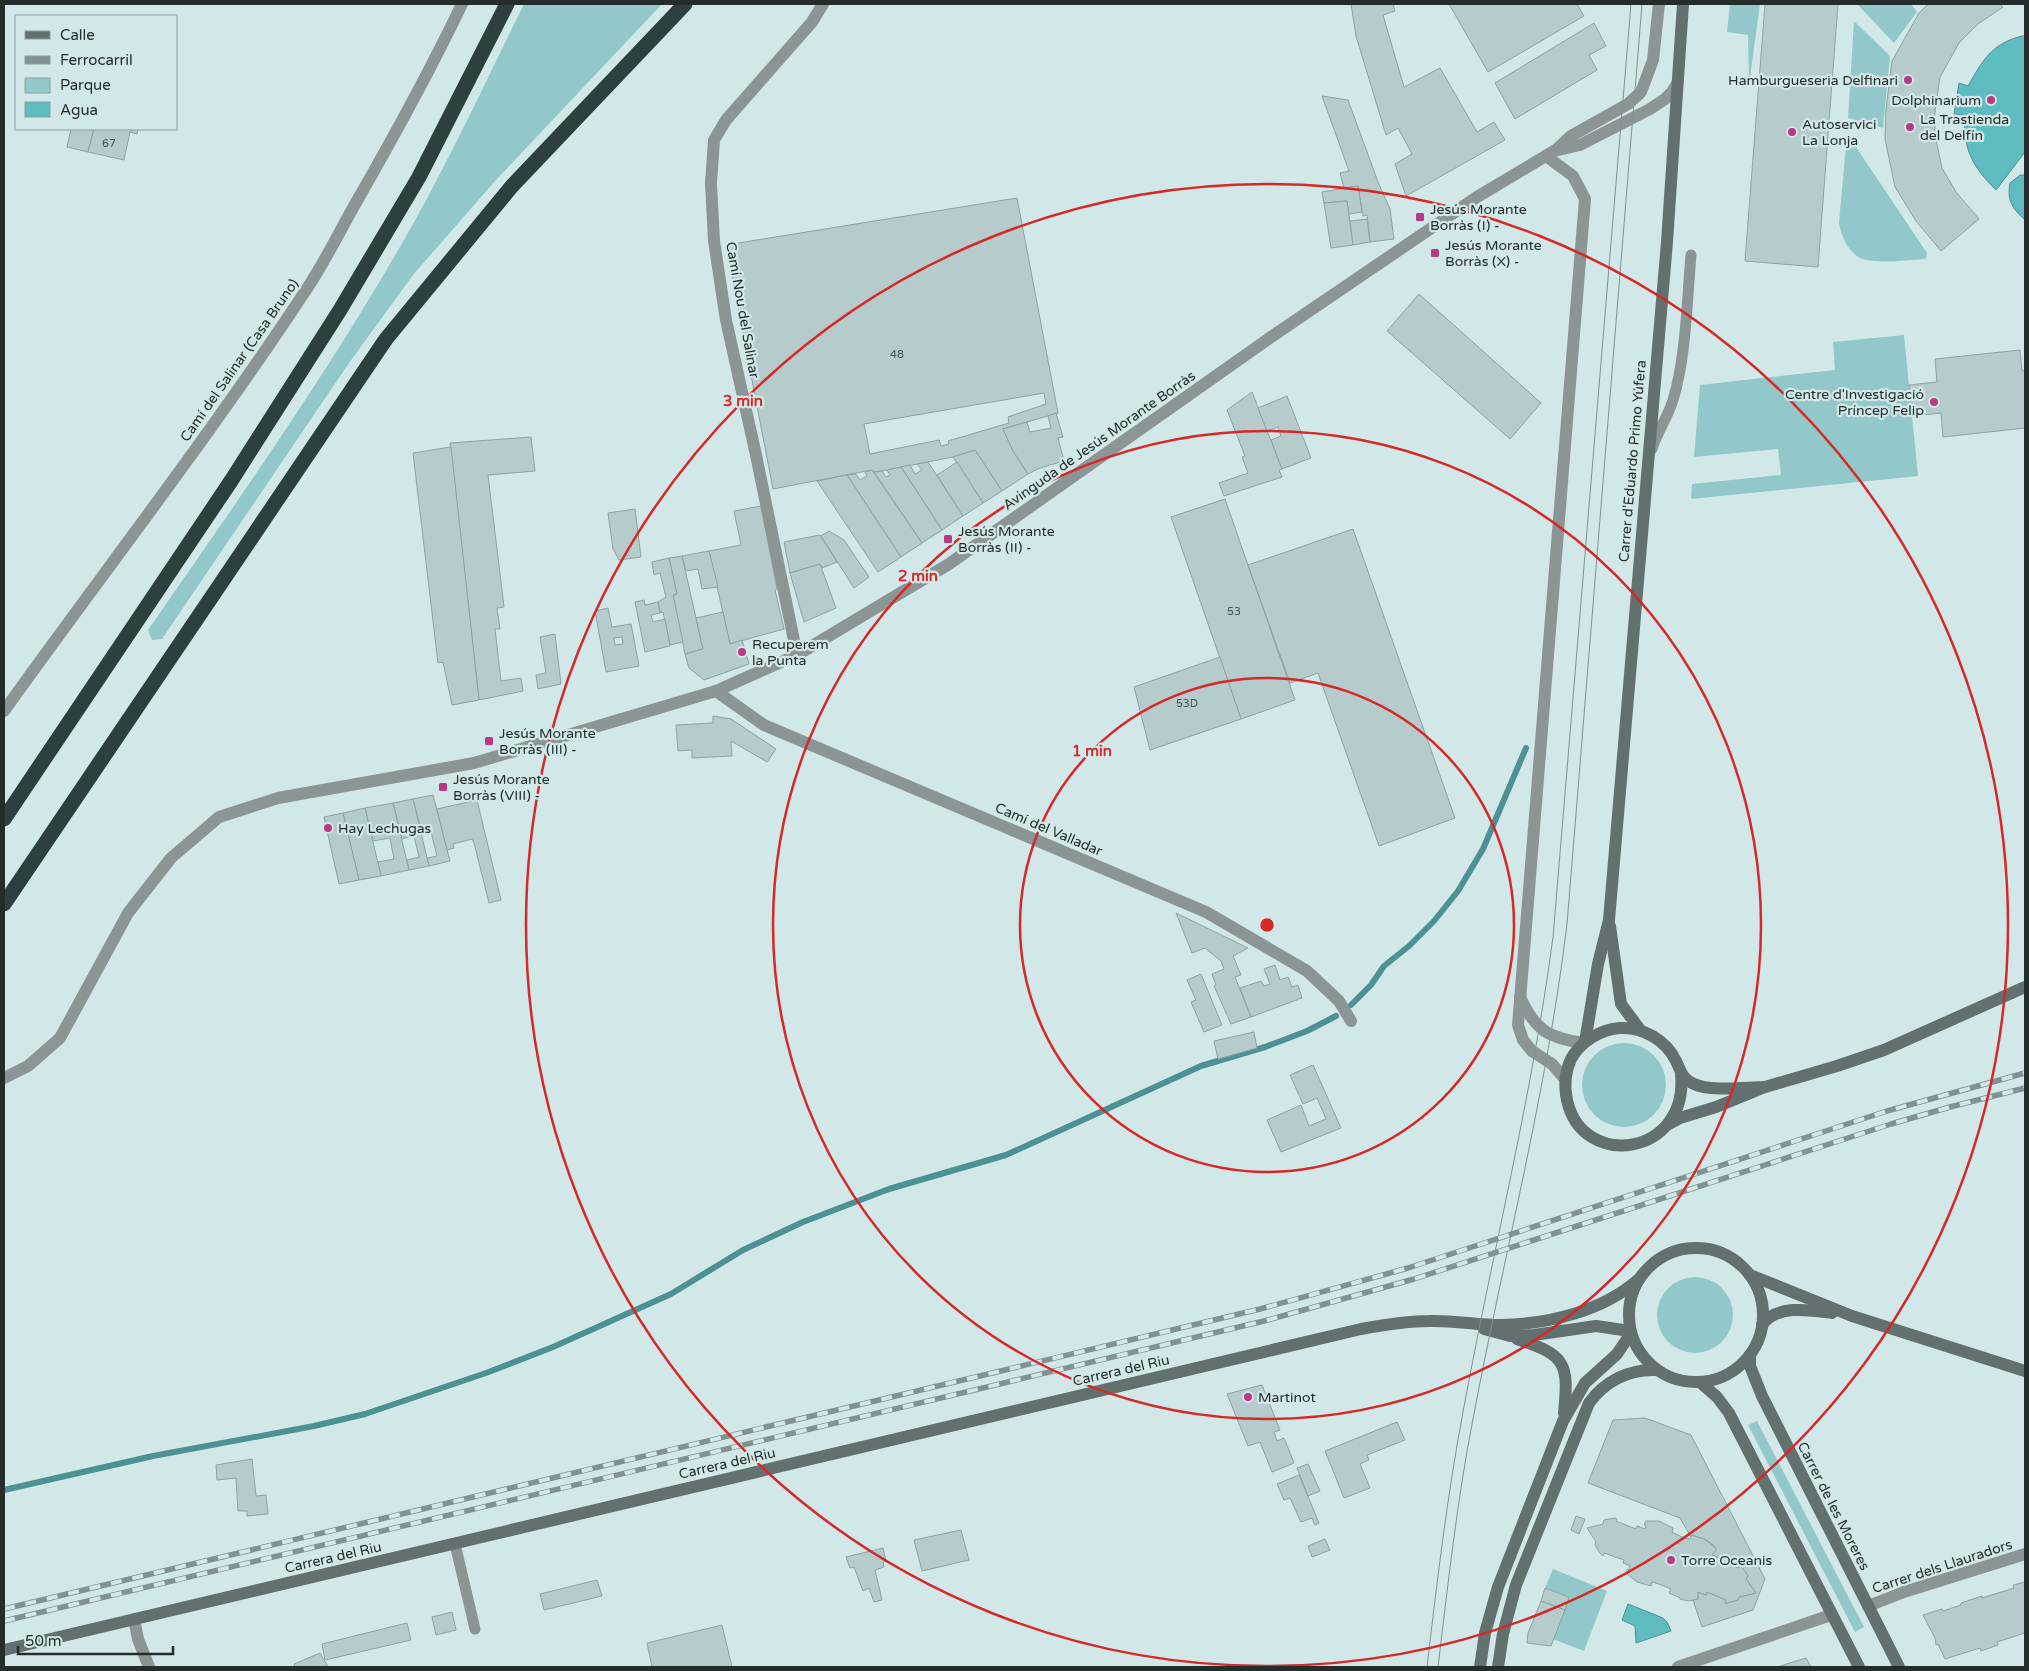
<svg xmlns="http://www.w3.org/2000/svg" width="2029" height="1671" viewBox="0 0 2029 1671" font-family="'Varela Round',sans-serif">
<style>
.green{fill:#93c8ca}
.water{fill:#5ebcc0;stroke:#4d9194}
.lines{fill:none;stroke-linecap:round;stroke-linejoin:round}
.stream{stroke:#4d9194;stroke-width:6}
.building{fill:#b6cbcb;stroke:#8da2a2;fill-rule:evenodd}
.lane{stroke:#8c9595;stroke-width:11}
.street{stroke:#8c9595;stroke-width:12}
.secondary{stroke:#637070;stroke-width:12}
.highway{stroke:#2e3f40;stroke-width:15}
.tram{stroke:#829191;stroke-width:1}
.rail-casing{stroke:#829191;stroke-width:5.5}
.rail{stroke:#d2e8e8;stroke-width:4;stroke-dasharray:11;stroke-linecap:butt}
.ring{fill:none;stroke:#d62828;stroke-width:2.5}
.poi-dot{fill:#ba3983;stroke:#d2e8e8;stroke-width:2}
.labels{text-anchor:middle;stroke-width:4.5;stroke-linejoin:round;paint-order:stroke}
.number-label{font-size:11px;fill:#485454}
.poi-label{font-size:14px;fill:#242c2c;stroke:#d2e8e8;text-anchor:start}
.street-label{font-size:14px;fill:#242c2c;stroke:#d2e8e8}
.centre{fill:#d62828;stroke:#d2e8e8;stroke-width:2.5}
.ring-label{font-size:15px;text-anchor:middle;font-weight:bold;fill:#d62828;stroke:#d2e8e8;stroke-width:4.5;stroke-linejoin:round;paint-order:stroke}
</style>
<rect width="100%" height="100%" fill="#d2e8e8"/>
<!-- green -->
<g class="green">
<path d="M 524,4 L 662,4 L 496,180 L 413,275 L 349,363 L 162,639 L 152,640 L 148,630 C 234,506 321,383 397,252 C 444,172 483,87 524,4 Z"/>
<polygon points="1730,4 1760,4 1749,85 1748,35 1727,32"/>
<polygon points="1857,4 1911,4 1917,12 1894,43"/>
<polygon points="1854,21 1890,56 1883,128 1848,118"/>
<path d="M 1846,146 L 1856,147 L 1927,253 L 1926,259 C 1908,260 1880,264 1863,259 C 1849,255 1840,234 1839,222 Z"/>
<polygon points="1904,335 1918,476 1691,499 1692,484 1781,475 1778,449 1694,457 1700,385 1835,370 1833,342"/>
<circle cx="1624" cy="1085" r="42"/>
<circle cx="1695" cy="1315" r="38"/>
<polygon points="1757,1421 1864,1627 1855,1632 1748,1425"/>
<polygon points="1553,1569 1607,1591 1584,1651 1553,1639 1569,1597 1545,1588"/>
</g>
<!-- water -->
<g class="water">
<path d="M 2022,36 L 2025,36 L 2025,152 L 1996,190 C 1971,165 1964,150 1964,115 L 1954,114 L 1959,83 L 1968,86 C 1983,60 1991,44 2022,36 Z"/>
<path d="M 2020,175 L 2025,175 L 2025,220 C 2012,208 2007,201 2010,183 Z"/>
<polygon points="1628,1604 1663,1618 1667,1622 1671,1631 1636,1643 1635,1626 1622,1620"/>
</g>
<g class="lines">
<!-- stream -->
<g class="stream">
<polyline points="1351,1005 1371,985 1384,966 1409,946 1434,921 1458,891 1483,849 1526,748"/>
<polyline points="4,1490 153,1456 314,1426 365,1414 486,1373 553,1347 671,1294 743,1250 803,1222 889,1189 1006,1155 1201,1066 1265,1047 1307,1031 1336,1016"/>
</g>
</g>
<!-- building -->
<g class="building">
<polygon points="1351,4 1393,4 1395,11 1383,15 1404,87 1440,68 1477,132 1494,122 1505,140 1406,196 1395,164 1412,154 1398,128 1386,135 1356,36"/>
<polygon points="1449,4 1577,4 1584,16 1488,72"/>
<polygon points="1765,4 1838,4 1818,267 1745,261"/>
<polygon points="1928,4 2000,4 2003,7 1978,24 1959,43 1940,77 1935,112 1935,135 1942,168 1956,192 1979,219 1941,251 1916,221 1895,187 1885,139 1886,109 1892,61 1919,13"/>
<polygon points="1594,23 1606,46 1589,55 1597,70 1515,119 1495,83"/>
<polygon points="1322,96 1348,100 1378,182 1390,209 1394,239 1370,242 1367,215 1363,216 1358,186 1344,188 1340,173 1349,171"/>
<polygon points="71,129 94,129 88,152 67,147"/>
<polygon points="94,129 138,129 137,134 130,132 124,160 88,152"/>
<polygon points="1358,186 1362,212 1349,214 1347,201 1324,203 1322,192"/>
<path d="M 1017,198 L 1058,413 L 1003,429 L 1013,451 L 1028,474 L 1002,491 L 975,450 L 953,457 L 882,471 L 874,472 L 872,470 L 773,489 L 726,245 ZM 1044,393 L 1046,404 L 1008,417 L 1009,423 L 948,441 L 949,444 L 941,446 L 939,440 L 870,454 L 864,424 Z"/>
<polygon points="1347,201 1353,245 1331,248 1324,203"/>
<polygon points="1367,219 1370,242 1353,245 1350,221"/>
<polygon points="1419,294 1541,403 1510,439 1387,331"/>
<polygon points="2020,350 2022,371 2025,370 2025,428 1943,437 1941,413 1912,416 1909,385 1937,382 1935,359"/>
<polygon points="1252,392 1282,469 1279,470 1282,477 1224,496 1219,483 1248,473 1242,457 1245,456 1227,410"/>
<polygon points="1287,396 1311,458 1282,469 1271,440 1281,436 1278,427 1267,431 1258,408"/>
<polygon points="1056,413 1063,437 1058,438 1064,461 1040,468 1028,474 1013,451 1003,429 1027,422 1030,432 1051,428 1048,416"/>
<polygon points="531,437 535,471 488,475 504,607 497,608 500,629 495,629 501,681 521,678 523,691 479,700 450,443"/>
<polygon points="451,447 479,700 452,705 443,662 438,663 413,453"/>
<polygon points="975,450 1002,491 983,503 953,457"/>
<polygon points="928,462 963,516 942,530 901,467 910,465 915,474 922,470 917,464"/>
<polygon points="957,462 983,503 963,516 937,475"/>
<polygon points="901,467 942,530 922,543 874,472 882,471 886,477 890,475 887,470"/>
<polygon points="872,470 922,543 901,557 847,475 856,474 860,480 867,476 865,472"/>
<polygon points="847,475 901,557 878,572 817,481"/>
<polygon points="1225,499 1295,700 1241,719 1171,517"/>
<polygon points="761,506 777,589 775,590 784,629 730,644 709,551 741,545 734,511"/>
<polygon points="635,509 641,557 619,560 613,549 608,513"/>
<polygon points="1353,529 1455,818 1379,846 1318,673 1290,683 1248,565"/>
<polygon points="829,531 844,540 869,577 854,588 821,536"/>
<polygon points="820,535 837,562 822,568 820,564 790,573 784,542"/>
<polygon points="709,551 718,587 702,589 698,569 686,571 682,556"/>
<polygon points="682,556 703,649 685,654 673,595 677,594 669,558"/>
<polygon points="669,558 677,594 673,595 683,642 670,645 663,612 660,613 658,602 666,597 660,573 654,575 652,562"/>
<polygon points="820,564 836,608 804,622 790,573"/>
<polygon points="644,600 645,605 658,602 660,613 651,615 653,622 665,619 670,646 645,652 635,602"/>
<path d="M 608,608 L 612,627 L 631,624 L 639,666 L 606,672 L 595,611 ZM 622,637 L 623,644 L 615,645 L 614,638 Z"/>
<polygon points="723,612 730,644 742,640 749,664 704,680 689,668 685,654 703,649 696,618"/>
<polygon points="555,634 561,684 538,689 536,675 546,673 540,637"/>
<polygon points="1220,657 1241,719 1150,750 1134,687"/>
<polygon points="713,716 731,719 776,749 767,762 731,741 732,756 692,758 692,750 678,751 676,725 713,723"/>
<polygon points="433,795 450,861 429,866 427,858 437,856 431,832 422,834 413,799"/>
<polygon points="413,799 429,866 409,870 407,860 419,857 414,836 402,839 393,803"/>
<polygon points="477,800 501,900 489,903 474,843 472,839 453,844 454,848 447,850 437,809"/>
<polygon points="393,803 409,870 381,876 378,862 394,859 390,838 373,841 365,808"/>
<polygon points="365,808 381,876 359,880 343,813"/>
<polygon points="343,813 359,880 339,884 324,817"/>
<polygon points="1176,913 1248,948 1233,956 1241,975 1235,977 1251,1017 1231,1024 1214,986 1216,985 1212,974 1224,969 1221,961 1205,948 1192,953"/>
<polygon points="1275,965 1280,980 1288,977 1292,987 1298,985 1302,998 1251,1017 1240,988 1261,981 1264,986 1270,984 1264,969"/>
<polygon points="1201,974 1222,1025 1204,1032 1191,1002 1196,1000 1187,980"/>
<polygon points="1254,1032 1257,1048 1218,1059 1214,1041"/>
<polygon points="1313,1065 1341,1128 1281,1152 1267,1120 1301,1105 1309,1126 1326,1119 1317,1098 1303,1104 1290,1075"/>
<polygon points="1262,1385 1280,1430 1274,1432 1277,1441 1284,1438 1294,1463 1272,1472 1260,1442 1248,1446 1227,1394"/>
<polygon points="1645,1418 1691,1435 1765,1579 1753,1610 1702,1627 1693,1600 1698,1599 1698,1592 1706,1595 1707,1592 1726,1600 1725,1603 1727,1603 1738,1600 1739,1597 1756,1593 1746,1579 1748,1576 1744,1570 1739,1565 1738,1568 1719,1561 1720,1558 1712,1555 1717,1549 1712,1544 1703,1538 1703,1539 1692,1535 1691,1537 1680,1518 1588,1483 1613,1420"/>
<polygon points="1397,1422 1405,1440 1367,1455 1369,1460 1360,1464 1370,1488 1344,1498 1325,1451"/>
<polygon points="252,1459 256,1496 266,1495 268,1514 247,1516 247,1511 238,1511 236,1478 217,1480 216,1465"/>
<polygon points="1308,1464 1320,1491 1308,1496 1297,1468"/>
<polygon points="1299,1475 1319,1523 1315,1525 1312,1518 1301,1522 1290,1498 1284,1500 1277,1484"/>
<polygon points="1576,1516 1585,1519 1579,1534 1571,1530"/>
<polygon points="1615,1518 1617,1519 1616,1521 1636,1529 1637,1526 1645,1529 1646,1525 1644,1525 1646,1521 1659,1521 1673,1528 1672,1532 1684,1538 1690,1539 1692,1535 1703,1539 1703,1538 1717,1549 1712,1555 1720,1558 1719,1561 1738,1568 1739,1565 1744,1570 1748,1576 1746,1579 1756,1593 1739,1597 1738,1600 1727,1603 1725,1603 1726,1600 1707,1592 1706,1595 1698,1592 1698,1599 1688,1601 1680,1599 1680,1598 1669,1593 1671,1589 1659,1584 1652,1582 1651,1586 1637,1582 1627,1574 1627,1569 1629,1570 1630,1566 1623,1563 1624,1560 1604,1553 1603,1556 1600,1553 1595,1545 1596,1542 1587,1528 1603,1524 1604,1520"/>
<polygon points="961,1530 969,1560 922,1571 914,1540"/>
<polygon points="1325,1539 1330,1550 1312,1557 1308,1546"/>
<polygon points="883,1548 886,1561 883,1562 884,1567 875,1570 882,1600 874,1602 869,1588 863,1591 854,1567 850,1568 846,1557"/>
<polygon points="597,1580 602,1596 544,1610 540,1594"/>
<polygon points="2025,1582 2025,1633 1997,1642 1998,1645 1981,1651 1980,1648 1945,1659 1938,1644 1936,1645 1935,1638 1923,1615 1942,1609 1943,1611 1961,1605 1961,1603 1982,1596 1982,1598 2014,1588 2013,1585"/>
<polygon points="1545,1588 1569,1597 1565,1610 1541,1601"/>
<polygon points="1541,1601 1565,1610 1551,1646 1527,1643 1528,1633"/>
<polygon points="452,1612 456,1630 436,1635 432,1617"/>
<polygon points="407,1623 411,1640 325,1660 322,1644"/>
<polygon points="722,1625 732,1667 652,1667 647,1643"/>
<polygon points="320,1653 328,1667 295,1667 294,1664"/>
<polygon points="1806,1658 1811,1667 1777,1667"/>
</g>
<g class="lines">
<!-- lane -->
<g class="lane">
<path d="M 1652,449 C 1657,432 1668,417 1673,400 C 1686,358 1687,300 1691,255"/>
<polyline points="455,1544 475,1629"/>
</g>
<!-- street -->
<g class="street">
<polyline points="1556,150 1571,136 1628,104 1641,92 1653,60 1659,4"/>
<polyline points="1546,156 1573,176 1585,199 1518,1025 1523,1040 1532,1051 1552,1064 1565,1079"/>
<polyline points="797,655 756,455 726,320 714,241 711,183 714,140 726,120 812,22 823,4"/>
<polyline points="716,691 764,725 1206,912 1307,971 1339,1001 1351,1021"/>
<path d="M 4,711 C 105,570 212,433 308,287 C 325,261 339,233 354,206 C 392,140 429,73 462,4"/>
<path d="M 1520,997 C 1535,1030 1548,1038 1584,1043"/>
<polyline points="4,1078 28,1066 60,1038 128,913 171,858 219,817 278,798 474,763 716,691 797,655 949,564 1274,335 1477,197 1554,151 1580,145 1650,109 1665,99 1672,92 1677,84"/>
<polyline points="1868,1606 1904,1592 2025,1554"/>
<polyline points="134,1619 138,1639 149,1667"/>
<polyline points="1678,1667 1831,1615"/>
</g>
<!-- secondary -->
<g class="secondary">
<polyline points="1610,926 1621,1004 1641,1031"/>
<polyline points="1585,1042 1598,964 1609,920 1667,242 1683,4"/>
<path d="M 1681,1074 C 1689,1156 1582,1171 1567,1100 C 1564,1086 1565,1072 1571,1059 C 1580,1042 1601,1029 1620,1028 C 1643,1027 1666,1040 1676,1061 C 1681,1071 1682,1079 1694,1084 C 1711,1092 1746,1087 1765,1087"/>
<polyline points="1669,1124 1680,1118 1716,1107 1765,1087 1837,1066 1884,1050 2025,987"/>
<circle cx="1696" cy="1315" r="67"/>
<polyline points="1750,1275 1852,1316 2025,1371"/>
<path d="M 1762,1325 C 1776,1304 1811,1310 1832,1313"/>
<polyline points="1484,1329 1510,1336 1534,1335 1596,1326 1630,1331"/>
<path d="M 1517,1339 C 1566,1355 1569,1363 1564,1413"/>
<polyline points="1750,1355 1750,1366 1762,1396 1899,1667"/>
<polyline points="1701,1383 1717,1397 1729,1413 1859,1667"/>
<path d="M 4,1650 L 1361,1329 C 1383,1325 1406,1321 1429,1321 C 1453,1320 1477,1325 1501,1325 C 1549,1324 1603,1311 1639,1279"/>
<polyline points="1480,1667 1485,1633 1498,1587 1563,1421 1585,1383 1617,1354 1631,1333"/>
<path d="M 1498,1667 L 1503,1634 L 1516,1585 L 1589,1403 C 1605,1381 1629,1369 1656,1370"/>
</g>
<!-- highway -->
<g class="highway">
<polyline points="4,819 231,481 340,310 419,177 507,4"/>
<polyline points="4,904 386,339 512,186 685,4"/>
</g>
<!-- tram -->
<g class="tram">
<path d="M 1427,1667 C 1437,1582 1447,1497 1463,1412 C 1492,1254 1532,1097 1553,937 L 1631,4"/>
<path d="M 1438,1667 C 1448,1584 1457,1501 1473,1419 C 1504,1254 1547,1091 1567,924 L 1642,4"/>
</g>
<defs>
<g id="rail">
<polyline points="4,1609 1260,1309 1408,1268 1887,1111 2025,1073"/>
<polyline points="4,1621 1264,1321 1414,1279 1891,1124 1950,1107 2025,1088"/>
</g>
</defs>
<!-- rail casing -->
<use href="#rail" class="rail-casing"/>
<!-- rail -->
<use href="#rail" class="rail"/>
</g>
<!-- distance rings -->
<g class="ring">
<circle cx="1267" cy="925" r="247"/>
<circle cx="1267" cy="925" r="494"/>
<circle cx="1267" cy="925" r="741"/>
</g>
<!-- markers -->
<g class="poi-dot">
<circle cx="1908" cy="80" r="5"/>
<circle cx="1991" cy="100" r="5"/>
<circle cx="1910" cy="127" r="5"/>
<circle cx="1792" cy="132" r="5"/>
<rect x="1415" y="212" width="10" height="10" rx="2.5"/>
<rect x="1430" y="248" width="10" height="10" rx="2.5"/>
<circle cx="1934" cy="402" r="5"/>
<rect x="943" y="534" width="10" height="10" rx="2.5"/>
<circle cx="742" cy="652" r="5"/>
<rect x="484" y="736" width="10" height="10" rx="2.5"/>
<rect x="438" y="782" width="10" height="10" rx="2.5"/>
<circle cx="328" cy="828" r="5"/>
<circle cx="1248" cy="1397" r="5"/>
<circle cx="1671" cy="1560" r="5"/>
</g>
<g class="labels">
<!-- number labels -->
<g class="number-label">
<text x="109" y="147">67</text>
<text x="897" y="358">48</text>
<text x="1234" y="615">53</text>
<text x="1187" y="707">53D</text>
</g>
<!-- poi labels -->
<g class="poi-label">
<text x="1898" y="85" text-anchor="end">Hamburgueseria Delfinari</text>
<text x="1981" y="105" text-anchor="end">Dolphinarium</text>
<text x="1920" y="124">La Trastienda<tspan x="1920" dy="16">del Delfín</tspan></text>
<text x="1802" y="129">Autoservici<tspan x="1802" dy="16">La Lonja</tspan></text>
<text x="1430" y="214">Jesús Morante<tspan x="1430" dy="16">Borràs (I) -</tspan></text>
<text x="1445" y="250">Jesús Morante<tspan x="1445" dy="16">Borràs (X) -</tspan></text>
<text x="1924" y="399" text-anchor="end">Centre d'Investigació<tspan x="1924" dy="16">Príncep Felip</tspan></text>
<text x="958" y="536">Jesús Morante<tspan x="958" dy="16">Borràs (II) -</tspan></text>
<text x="752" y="649">Recuperem<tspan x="752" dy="16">la Punta</tspan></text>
<text x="499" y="738">Jesús Morante<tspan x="499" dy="16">Borràs (III) -</tspan></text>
<text x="453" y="784">Jesús Morante<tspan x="453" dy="16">Borràs (VIII) -</tspan></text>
<text x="338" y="833">Hay Lechugas</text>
<text x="1258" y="1402">Martinot</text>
<text x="1681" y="1565">Torre Oceanis</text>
</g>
<!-- street labels -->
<g class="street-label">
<text transform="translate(743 310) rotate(80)" y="5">Camí Nou del Salinar</text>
<text transform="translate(239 360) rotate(-55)" y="5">Camí del Salinar (Casa Bruno)</text>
<text transform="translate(1099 440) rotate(-35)" y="5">Avinguda de Jesús Morante Borràs</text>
<text transform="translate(1632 461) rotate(-85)" y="5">Carrer d'Eduardo Primo Yúfera</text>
<text transform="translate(1049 829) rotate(23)" y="5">Camí del Valladar</text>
<text transform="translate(1121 1370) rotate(-13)" y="5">Carrera del Riu</text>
<text transform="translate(727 1463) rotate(-13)" y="5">Carrera del Riu</text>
<text transform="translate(1834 1506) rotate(63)" y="5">Carrer de les Moreres</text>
<text transform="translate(333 1557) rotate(-13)" y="5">Carrera del Riu</text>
<text transform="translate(1942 1566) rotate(-18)" y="5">Carrer dels Llauradors</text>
</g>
</g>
<circle cx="1267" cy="925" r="8" class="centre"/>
<g class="ring-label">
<text x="743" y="406">3 min</text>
<text x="918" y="581">2 min</text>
<text x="1092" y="756">1 min</text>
</g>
<!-- border -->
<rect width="2029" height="1671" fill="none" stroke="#242c2c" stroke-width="10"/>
<!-- legend -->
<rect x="15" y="15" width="162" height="115" fill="#d2e8e8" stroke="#8c9d9d"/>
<rect x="25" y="31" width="25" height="8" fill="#637070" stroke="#8c9d9d"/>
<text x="60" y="40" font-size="15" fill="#242c2c">Calle</text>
<rect x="25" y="56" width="25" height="8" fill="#829191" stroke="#8c9d9d"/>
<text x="60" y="65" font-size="15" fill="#242c2c">Ferrocarril</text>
<rect x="25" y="78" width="25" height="15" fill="#93c8ca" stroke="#8c9d9d"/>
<text x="60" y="90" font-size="15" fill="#242c2c">Parque</text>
<rect x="25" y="102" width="25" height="15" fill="#5ebcc0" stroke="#8c9d9d"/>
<text x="60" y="115" font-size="15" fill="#242c2c">Agua</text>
<!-- scale -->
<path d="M18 1646v8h155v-8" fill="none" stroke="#242c2c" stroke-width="2.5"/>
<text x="25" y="1646" font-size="15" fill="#242c2c" stroke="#d2e8e8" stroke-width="4" paint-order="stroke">50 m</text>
</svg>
